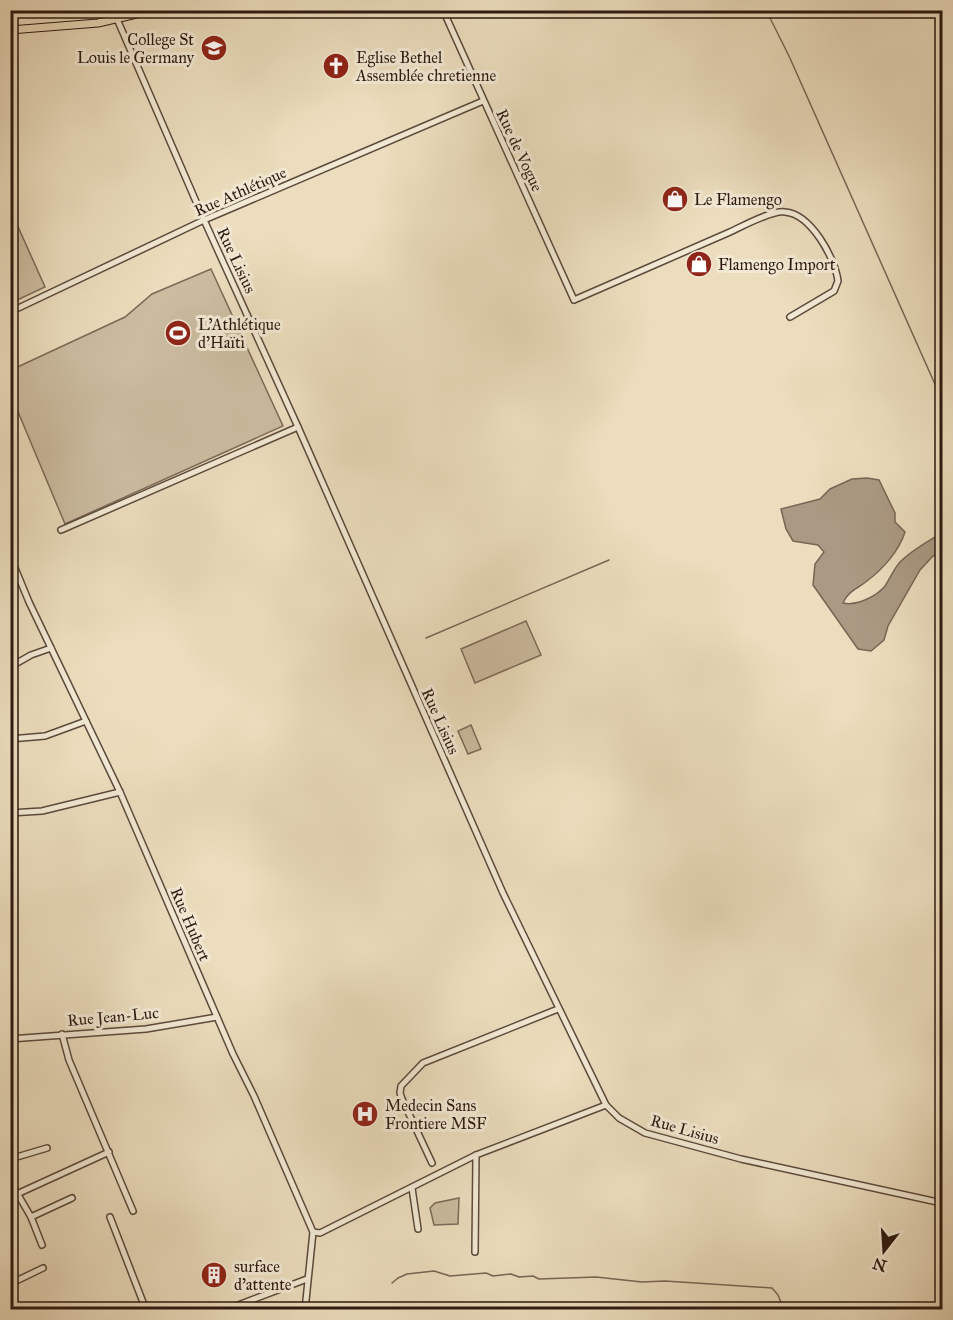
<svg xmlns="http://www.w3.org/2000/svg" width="953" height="1320" viewBox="0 0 953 1320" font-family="'IM FELL Great Primer',serif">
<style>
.green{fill:#cbbca0;stroke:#7c6a58;stroke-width:1.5}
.water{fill:#aa9a83;stroke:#786655;stroke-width:1.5}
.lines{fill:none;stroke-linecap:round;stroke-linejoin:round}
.stream{stroke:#786655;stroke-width:1.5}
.minor-casing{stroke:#5c4a3c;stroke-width:8}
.major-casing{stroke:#2d1911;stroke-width:9}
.minor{stroke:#f2e9d4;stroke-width:5}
.major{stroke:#ebddbd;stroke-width:7}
.labels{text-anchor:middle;stroke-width:6;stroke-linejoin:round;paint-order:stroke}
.poi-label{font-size:16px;fill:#2d1911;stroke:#f2e9d4;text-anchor:start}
.street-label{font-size:16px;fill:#2d1911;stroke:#f2e9d4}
</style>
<rect width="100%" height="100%" fill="#ebddbd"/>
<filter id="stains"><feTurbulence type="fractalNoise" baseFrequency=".00333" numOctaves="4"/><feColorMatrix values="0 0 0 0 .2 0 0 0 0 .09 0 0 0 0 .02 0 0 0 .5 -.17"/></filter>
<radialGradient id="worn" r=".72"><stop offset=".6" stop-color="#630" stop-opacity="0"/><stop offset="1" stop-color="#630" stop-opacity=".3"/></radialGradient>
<!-- green -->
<g class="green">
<polygon points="11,211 45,287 11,303 10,303"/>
<polygon points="211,269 283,426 65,524 11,395 11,370 125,317 152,294"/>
<polygon points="526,621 541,655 475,683 461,649"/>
<polygon points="471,725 481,749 468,754 458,731"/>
<polygon points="459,1198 458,1224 434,1225 430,1208 435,1203"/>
</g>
<!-- water -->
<path class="water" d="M 867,478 L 879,480 L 895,513 L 895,522 L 905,532 C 899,551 883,569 867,581 C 857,589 848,591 843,603 C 856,606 876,597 885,586 C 890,578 894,569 900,562 C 912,550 928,541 942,533 L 942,554 L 933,556 L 920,570 L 888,626 L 884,640 L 871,651 L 858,649 L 813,585 L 815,564 L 824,552 L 818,545 L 793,541 L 786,529 L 781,509 L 820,499 L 830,489 L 852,479 Z"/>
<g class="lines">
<!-- stream -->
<g class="stream">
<polyline points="766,10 789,56 942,400"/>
<polyline points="426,638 609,560"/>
<polyline points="392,1283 398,1278 407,1274 434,1271 450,1276 486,1273 493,1276 511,1274 519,1277 533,1276 539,1279 596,1277 642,1282 665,1281 772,1288 778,1295 782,1305 789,1310"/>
</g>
<defs>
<g id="minor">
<path d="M 443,10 L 574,300 C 626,277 678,255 730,232 C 743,226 772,210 785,212 C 811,214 835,258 838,281 L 834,291 L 790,317"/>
<polyline points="117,19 204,220 298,427 503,893 606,1105 619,1118 645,1133 741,1159 942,1203"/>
<polyline points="10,312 204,220 483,101"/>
<polyline points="61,530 298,427"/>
<polyline points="10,556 29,602 120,792 233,1054 254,1096 313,1232 305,1310"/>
<polyline points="10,667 31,655 51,648"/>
<polyline points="10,739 45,736 86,721"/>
<polyline points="10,813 42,811 120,792"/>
<polyline points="62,1034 69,1060 133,1211"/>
<polyline points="10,1039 146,1029 217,1017"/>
<polyline points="941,1123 942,1126"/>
<polyline points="10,1159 47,1148"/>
<polyline points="432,1163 402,1099 400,1093 401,1086 423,1063 558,1009"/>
<polyline points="10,1181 31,1217 42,1245"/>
<polyline points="412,1188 418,1229"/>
<polyline points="17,1194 109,1152"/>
<polyline points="31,1217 72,1198"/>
<polyline points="110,1217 146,1310"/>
<polyline points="313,1232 320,1233 476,1155 606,1105"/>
<polyline points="475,1252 476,1155"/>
<polyline points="10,1284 43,1268"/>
<polyline points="225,1310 307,1279"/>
<polyline points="546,1310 551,1310"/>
<polyline points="686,1310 736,1306"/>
</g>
<polyline id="major" points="10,30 98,23 154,10"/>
</defs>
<!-- minor casing -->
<use href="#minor" class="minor-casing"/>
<!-- major casing -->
<use href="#major" class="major-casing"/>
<!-- minor -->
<use href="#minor" class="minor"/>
<!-- major -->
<use href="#major" class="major"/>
</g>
<!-- icons -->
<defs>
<symbol id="school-disc" viewBox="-11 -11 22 22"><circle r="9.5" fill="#8f2418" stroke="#f2e9d4"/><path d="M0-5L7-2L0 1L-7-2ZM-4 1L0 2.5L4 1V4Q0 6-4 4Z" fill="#fff"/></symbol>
<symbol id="church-disc" viewBox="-11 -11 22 22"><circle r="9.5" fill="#8f2418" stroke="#f2e9d4"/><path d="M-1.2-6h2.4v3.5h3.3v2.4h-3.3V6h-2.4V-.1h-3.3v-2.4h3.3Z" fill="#fff"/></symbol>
<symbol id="shop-disc" viewBox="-11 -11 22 22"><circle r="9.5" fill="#8f2418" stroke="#f2e9d4"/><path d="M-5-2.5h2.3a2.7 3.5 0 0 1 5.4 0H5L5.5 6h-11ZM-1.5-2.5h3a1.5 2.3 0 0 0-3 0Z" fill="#fff"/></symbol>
<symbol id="stadium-disc" viewBox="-11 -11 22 22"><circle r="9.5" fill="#8f2418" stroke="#f2e9d4"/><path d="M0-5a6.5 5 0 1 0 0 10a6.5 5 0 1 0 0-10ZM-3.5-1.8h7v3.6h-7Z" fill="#fff"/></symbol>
<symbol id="hospital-disc" viewBox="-11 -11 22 22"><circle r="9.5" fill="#8f2418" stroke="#f2e9d4"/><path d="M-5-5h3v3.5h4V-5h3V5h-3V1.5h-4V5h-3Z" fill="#fff"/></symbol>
<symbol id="building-disc" viewBox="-11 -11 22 22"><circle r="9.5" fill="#8f2418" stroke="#f2e9d4"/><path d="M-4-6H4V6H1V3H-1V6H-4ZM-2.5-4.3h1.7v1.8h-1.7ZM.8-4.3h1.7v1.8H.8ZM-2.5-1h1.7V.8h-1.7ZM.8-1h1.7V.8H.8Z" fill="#fff"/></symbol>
</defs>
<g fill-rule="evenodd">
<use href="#school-disc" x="199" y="33" width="30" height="30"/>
<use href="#church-disc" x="321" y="51" width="30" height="30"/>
<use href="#shop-disc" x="660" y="184" width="30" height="30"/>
<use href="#shop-disc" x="684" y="249" width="30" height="30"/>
<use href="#stadium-disc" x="163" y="318" width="30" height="30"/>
<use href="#hospital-disc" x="350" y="1099" width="30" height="30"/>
<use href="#building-disc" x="199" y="1260" width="30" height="30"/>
</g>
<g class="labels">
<!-- poi labels -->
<g class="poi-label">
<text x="194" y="45" text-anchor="end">College St<tspan x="194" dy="18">Louis le Germany</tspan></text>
<text x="356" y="63">Eglise Bethel<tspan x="356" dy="18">Assemblée chretienne</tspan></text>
<text x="694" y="205">Le Flamengo</text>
<text x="718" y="270">Flamengo Import</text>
<text x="198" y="330">L'Athlétique<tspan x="198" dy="18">d'Haïti</tspan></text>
<text x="385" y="1111">Medecin Sans<tspan x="385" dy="18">Frontiere MSF</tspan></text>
<text x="234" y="1272">surface<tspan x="234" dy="18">d'attente</tspan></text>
</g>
<!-- street labels -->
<g class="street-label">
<text transform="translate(520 150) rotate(65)" y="6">Rue de Vogue</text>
<text transform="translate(240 191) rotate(-24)" y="6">Rue Athlétique</text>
<text transform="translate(237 260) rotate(65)" y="6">Rue Lisius</text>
<text transform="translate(441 721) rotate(66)" y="6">Rue Lisius</text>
<text transform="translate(191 924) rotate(67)" y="6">Rue Hubert</text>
<text transform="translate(113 1016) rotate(-5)" y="6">Rue Jean-Luc</text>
<text transform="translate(685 1129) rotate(16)" y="6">Rue Lisius</text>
</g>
</g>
<!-- margin -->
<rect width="953" height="1320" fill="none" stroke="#ebddbd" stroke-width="36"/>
<rect x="12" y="12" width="929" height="1296" fill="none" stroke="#2d1911" stroke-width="3"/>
<rect x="18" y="18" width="917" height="1284" fill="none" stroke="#2d1911" stroke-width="1.5"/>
<!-- north arrow -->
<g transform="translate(884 1251) rotate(197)" stroke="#f2e9d4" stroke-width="4.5" paint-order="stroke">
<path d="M0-4.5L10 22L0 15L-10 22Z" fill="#2d1911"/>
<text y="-9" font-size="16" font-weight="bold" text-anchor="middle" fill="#2d1911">N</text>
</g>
<rect width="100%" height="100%" filter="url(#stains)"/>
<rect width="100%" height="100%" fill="url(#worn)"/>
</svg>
